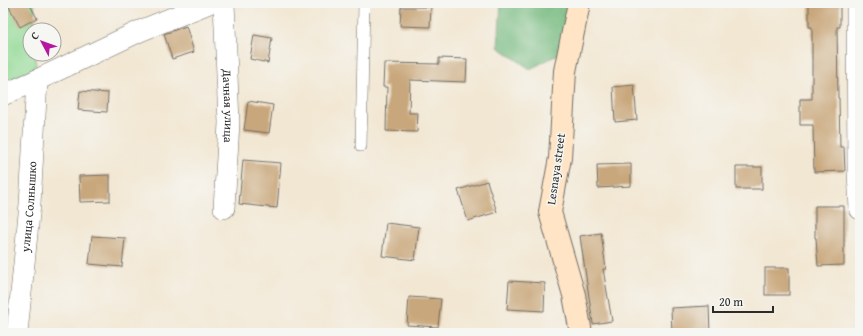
<svg xmlns="http://www.w3.org/2000/svg" width="863" height="336" viewBox="0 0 863 336" font-family="'Gentium Book Plus',serif">
<style>
.green{fill:#91d994;stroke:#5e8260}
.forest{fill:#74b97e;stroke:#507254}
.building{fill:#c9a77b}
.lines{fill:none;stroke-linecap:round;stroke-linejoin:round}
.lane-casing{stroke:#716d66;stroke-width:12}
.street-casing{stroke:#716d66;stroke-width:22}
.secondary-casing{stroke:#716d66;stroke-width:24}
.lane{stroke:#fff;stroke-width:11}
.street{stroke:#fff;stroke-width:21}
.secondary{stroke:#ffe4c6;stroke-width:22}
.labels{text-anchor:middle;stroke-width:3;stroke-linejoin:round;paint-order:stroke}
.street-label{font-size:12px;fill:#2b2b2b;stroke:#f6f6f2}
</style>
<rect width="100%" height="100%" fill="#f6f6f2"/>
<filter id="ink" filterUnits="userSpaceOnUse"><feTurbulence type="fractalNoise" baseFrequency=".025" numOctaves="2"/><feDisplacementMap in="SourceGraphic" scale="8" xChannelSelector="R" yChannelSelector="G"/><feConvolveMatrix kernelMatrix="1 2 1 2 8 2 1 2 1" color-interpolation-filters="sRGB"/></filter>
<filter id="wash" filterUnits="userSpaceOnUse"><feTurbulence type="fractalNoise" baseFrequency=".012" numOctaves="4" result="noise"/><feDisplacementMap in="SourceGraphic" scale="16" xChannelSelector="R" yChannelSelector="G"/><feGaussianBlur stdDeviation="0.9" result="paint"/><feColorMatrix in="noise" values="0 0 0 0 0 0 0 0 0 0 0 0 0 0 0 0 0 1.4 0 .05"/><feComposite in="paint" operator="in"/></filter>
<g filter="url(#wash)">
<rect width="100%" height="100%" fill="#f2e7d3"/>
<!-- green -->
<polygon class="green" points="3,3 34,3 35,30 30,30 30,54 35,54 36,69 3,82"/>
<!-- forest -->
<polygon class="forest" points="501,3 570,3 559,54 530,69 498,47"/>
<g id="blocks">
<!-- building -->
<g class="building">
<polygon points="7,3 29,3 37,18 20,27"/>
<polygon points="809,3 840,3 840,27 837,27 838,98 839,98 840,147 844,147 845,171 814,172 813,125 800,125 800,99 812,99 812,27 809,27"/>
<polygon points="401,7 431,7 430,27 400,26"/>
<polygon points="186,26 194,52 172,59 164,34"/>
<polygon points="254,35 272,38 268,63 250,59"/>
<polygon points="439,58 467,59 466,82 410,80 409,113 418,113 417,132 386,131 387,87 383,87 384,63 439,64"/>
<polygon points="634,85 637,120 615,122 613,87"/>
<polygon points="80,91 108,93 107,112 78,110"/>
<polygon points="248,101 273,105 269,133 244,130"/>
<polygon points="243,160 281,163 277,208 239,204"/>
<polygon points="631,164 631,186 598,188 597,165"/>
<rect x="736" y="167" width="26" height="22"/>
<polygon points="110,175 110,201 80,202 79,176"/>
<polygon points="487,181 497,212 468,221 458,190"/>
<polygon points="815,206 844,206 844,265 818,266 816,238 815,238"/>
<polygon points="386,223 419,227 415,260 382,256"/>
<polygon points="601,233 606,269 603,269 612,321 593,324 580,236"/>
<polygon points="92,236 125,238 122,267 89,264"/>
<rect x="765" y="268" width="24" height="27"/>
<polygon points="509,281 545,283 544,311 507,309"/>
<polygon points="409,297 441,299 438,327 407,325"/>
<polygon points="709,306 710,333 672,333 671,308"/>
</g>
</g>
</g>
<g filter="url(#ink)">
<use href="#blocks" fill-opacity="0" stroke="#716d66" stroke-width="1"/>
<g class="lines">
<defs>
<polyline id="lane" points="361,146 364,3"/>
<g id="street">
<path id="s1" d="M 224,3 L 229,123 L 224,208"/>
<polyline points="857,3 858,172 860,209"/>
<polyline points="3,95 37,80 140,31 209,3"/>
<path id="s2" d="M 17,333 L 30,204 L 37,80"/>
</g>
<polyline id="secondary" points="579,3 565,71 560,158 550,212 574,295 581,333"/>
</defs>
<!-- lane casing -->
<use href="#lane" class="lane-casing"/>
<!-- street casing -->
<use href="#street" class="street-casing"/>
<!-- secondary casing -->
<use href="#secondary" class="secondary-casing"/>
<!-- lane -->
<use href="#lane" class="lane"/>
<!-- street -->
<use href="#street" class="street"/>
<!-- secondary -->
<use href="#secondary" class="secondary"/>
</g>
</g>
<g class="labels">
<!-- street labels -->
<g class="street-label">
<text dy="4" stroke="none"><textPath href="#s1" startOffset="103">Дачная улица</textPath></text>
<text transform="translate(556 169) rotate(-82)" y="4">Lesnaya street</text>
<text dy="4" stroke="none"><textPath href="#s2" startOffset="127">улица Солнышко</textPath></text>
</g>
</g>
<!-- margin -->
<rect width="863" height="336" fill="none" stroke="#f6f6f2" stroke-width="16"/>
<!-- north arrow -->
<g transform="translate(42 42) rotate(311)"><circle r="19" fill="#f6f6f2" stroke="#a5a5a2"/>
<path d="M0-3L7 15L0 10L-7 15Z" fill="#b5179e"/>
<text y="-6" font-size="11" font-weight="bold" text-anchor="middle" fill="#2b2b2b">С</text>
</g>
<!-- scale -->
<path d="M713 306v6h60v-6" fill="none" stroke="#2b2b2b" stroke-width="2"/>
<text x="719" y="306" font-size="12" fill="#2b2b2b" stroke="#f6f6f2" stroke-width="3" paint-order="stroke">20 m</text>
</svg>
